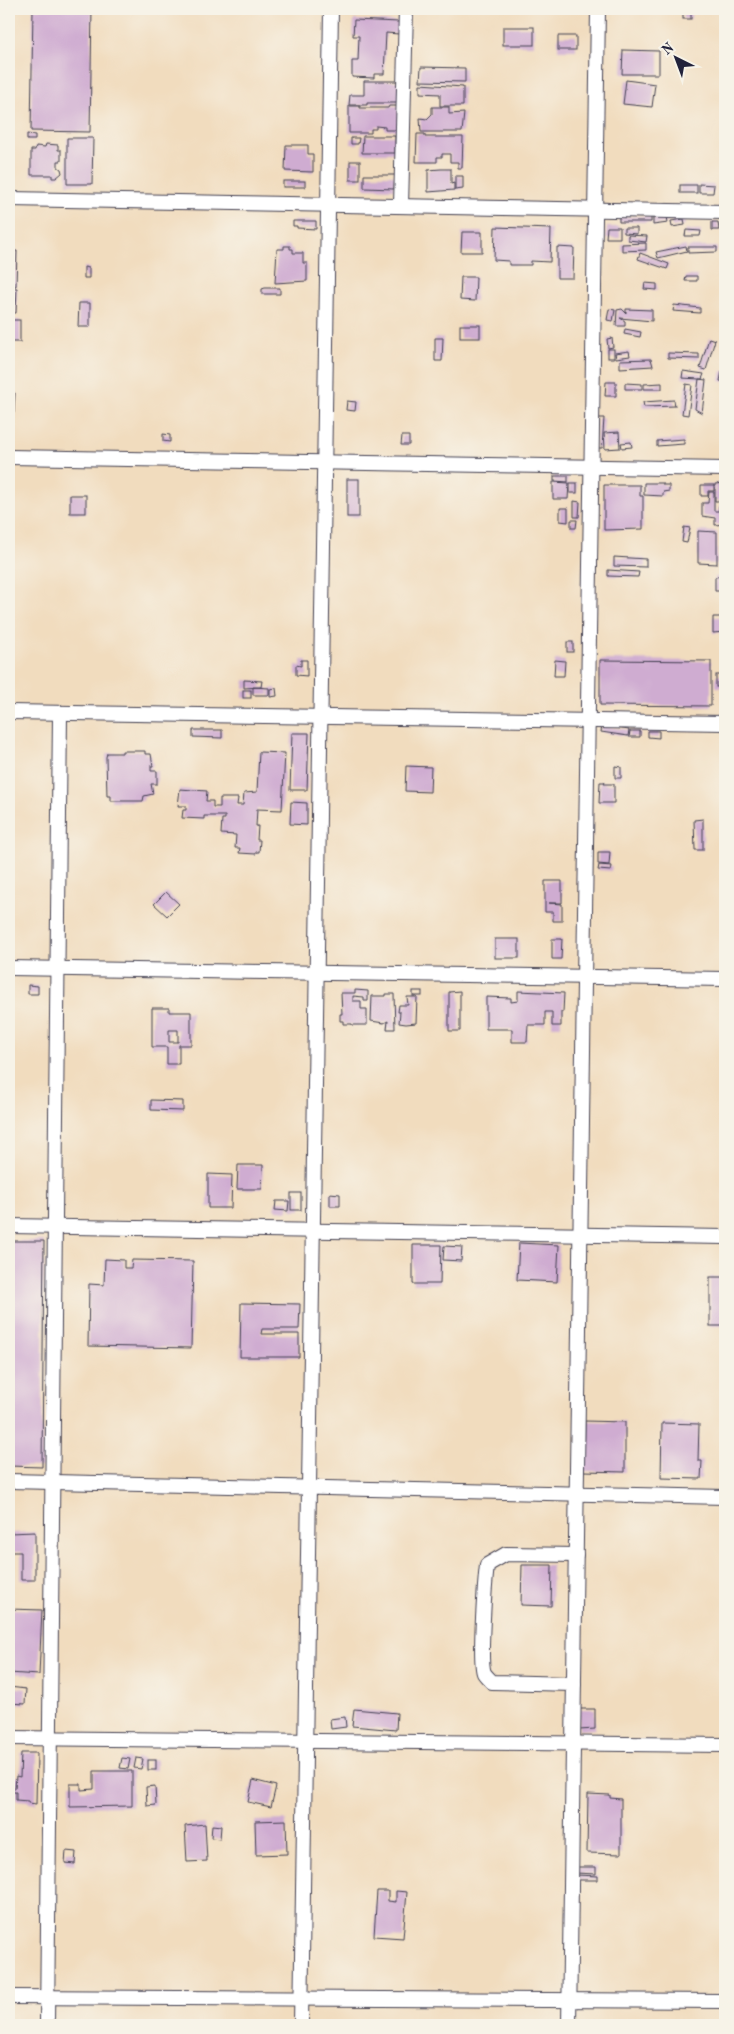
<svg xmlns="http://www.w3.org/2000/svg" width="734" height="2034" viewBox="0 0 734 2034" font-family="'Old Standard TT',serif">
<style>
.building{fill:#cfacd1;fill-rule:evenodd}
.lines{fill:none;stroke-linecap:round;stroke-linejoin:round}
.minor-casing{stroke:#413e4f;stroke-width:16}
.minor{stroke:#fff;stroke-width:14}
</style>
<rect width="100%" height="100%" fill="#f7f3e8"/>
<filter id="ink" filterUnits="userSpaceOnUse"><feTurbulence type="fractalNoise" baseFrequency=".02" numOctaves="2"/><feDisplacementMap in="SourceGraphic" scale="10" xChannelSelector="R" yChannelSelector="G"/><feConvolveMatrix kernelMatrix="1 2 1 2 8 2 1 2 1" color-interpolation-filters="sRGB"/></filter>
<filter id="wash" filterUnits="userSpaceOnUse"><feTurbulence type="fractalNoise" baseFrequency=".0096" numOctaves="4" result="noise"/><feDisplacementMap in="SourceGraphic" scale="20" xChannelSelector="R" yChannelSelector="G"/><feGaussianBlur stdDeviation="1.12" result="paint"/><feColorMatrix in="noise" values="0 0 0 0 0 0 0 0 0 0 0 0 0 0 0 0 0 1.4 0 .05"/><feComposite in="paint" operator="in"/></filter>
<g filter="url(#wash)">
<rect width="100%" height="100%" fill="#f1dcbe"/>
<g id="blocks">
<!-- building -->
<g class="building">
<polygon points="33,9 92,9 90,132 31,131"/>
<rect x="683" y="10" width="8" height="9"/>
<polygon points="354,20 399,22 399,34 386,33 384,74 374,74 374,78 352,77 352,61 358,61 359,36 353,36"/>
<rect x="503" y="27" width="31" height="18"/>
<rect x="558" y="36" width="18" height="14"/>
<polygon points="623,50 659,51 659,74 622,74"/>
<polygon points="421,67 465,68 465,82 420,81"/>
<polygon points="626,80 655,84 652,107 623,104"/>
<polygon points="364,81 400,81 400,103 367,103 367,105 349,105 350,95 364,95"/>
<polygon points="420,84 463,87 463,106 440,106 440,94 420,93"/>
<polygon points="349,106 360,106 360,108 388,108 389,106 399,106 398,130 385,130 385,127 376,126 376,129 371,129 371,133 349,133"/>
<polygon points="432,107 449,107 449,114 464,113 462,132 421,132 420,118 427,119 432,114"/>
<polygon points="27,134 35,135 35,140 27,140"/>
<polygon points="417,134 425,134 425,137 463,137 462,168 458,168 458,162 450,162 450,154 442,154 442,157 437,157 437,162 416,162"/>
<polygon points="363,136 395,136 395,153 362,153"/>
<polygon points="67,138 93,138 92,184 67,184"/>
<polygon points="351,138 359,138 358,144 351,144"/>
<polygon points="46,144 58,145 58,150 61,150 61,161 58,161 58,167 61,169 62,173 56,178 52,178 52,175 31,175 31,150 35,150 36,146 45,147"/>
<polygon points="286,145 308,145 308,154 313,154 313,172 285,171"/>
<rect x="350" y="161" width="10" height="19"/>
<polygon points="441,169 451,169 451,184 454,183 454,190 428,192 428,170"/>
<polygon points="364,175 395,175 394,189 364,188"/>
<polygon points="455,176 463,176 463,189 455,190"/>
<rect x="283" y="181" width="22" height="6"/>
<polygon points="699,184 714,185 713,193 699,193"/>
<rect x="680" y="185" width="17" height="8"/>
<polygon points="651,216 651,222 619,222 619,217"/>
<polygon points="667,216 668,223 653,225 653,218"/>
<polygon points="684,219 685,225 672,227 671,221"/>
<polygon points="293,221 316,221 316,229 297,228 297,226 293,226"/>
<polygon points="712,222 718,222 719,230 712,230"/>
<polygon points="495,227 551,229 550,262 531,261 531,265 509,265 509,261 494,260"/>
<polygon points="607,227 620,227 620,238 606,238"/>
<polygon points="624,228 637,228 637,234 624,233"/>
<polygon points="686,230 701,231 700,236 685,236"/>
<polygon points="462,232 482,232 482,252 461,252"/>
<polygon points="628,235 647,236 646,242 628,240"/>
<polygon points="646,243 646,250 622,251 622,244"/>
<polygon points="284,246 290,246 290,249 293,249 293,253 303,253 303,263 307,263 307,281 275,283 277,249 284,249"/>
<polygon points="686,246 687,251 658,258 656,252"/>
<polygon points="557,247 574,248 573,278 557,278"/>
<polygon points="688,247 717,247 717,252 688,253"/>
<polygon points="9,251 17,251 16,286 9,286"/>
<polygon points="640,253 669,264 667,269 638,259"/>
<polygon points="84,267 89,268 89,278 84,278"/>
<polygon points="686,276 697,276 697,281 685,281"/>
<polygon points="461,277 476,277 475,301 460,300"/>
<polygon points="645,283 657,284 657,290 644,289"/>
<polygon points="9,288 17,288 16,313 9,313"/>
<polygon points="265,288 280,288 280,294 262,294 262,289"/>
<polygon points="79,303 90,303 90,327 78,327"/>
<polygon points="674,305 700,308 700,313 673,311"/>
<polygon points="609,309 615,310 613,321 607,320"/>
<polygon points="622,309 626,313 626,309 652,310 652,321 620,318 625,321 625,326 616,326 617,310"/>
<rect x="9" y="320" width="11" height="22"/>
<rect x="460" y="325" width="20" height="13"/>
<polygon points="625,329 641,332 640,337 624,334"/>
<polygon points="435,338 443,338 442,361 435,361"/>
<polygon points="612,338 613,347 608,348 607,339"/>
<polygon points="709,338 715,340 706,370 700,368"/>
<rect x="608" y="349" width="6" height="9"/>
<polygon points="629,351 630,356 616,358 615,353"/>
<polygon points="668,353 699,354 699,359 668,358"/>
<polygon points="651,359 653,366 620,368 620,360"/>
<polygon points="683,371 704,374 702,379 699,379 706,380 702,413 695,409 699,379 682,378"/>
<polygon points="722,371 725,371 725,382 720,381"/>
<polygon points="606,382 616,382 616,396 605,396"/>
<polygon points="625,383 642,384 642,389 625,389"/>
<polygon points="662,383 662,389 644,389 644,384"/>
<polygon points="686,384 692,385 688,415 682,414"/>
<polygon points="9,393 15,393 14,412 9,412"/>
<polygon points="674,400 675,406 644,407 643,402"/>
<polygon points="347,401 356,402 355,411 346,410"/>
<polygon points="598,418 604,418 602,448 596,448"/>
<polygon points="619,432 620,448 605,449 604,433"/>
<polygon points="163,434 170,435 170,442 163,441"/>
<polygon points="402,436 409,436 409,445 401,445"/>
<polygon points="684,439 684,444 657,446 657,441"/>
<polygon points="631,442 632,447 622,448 621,443"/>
<polygon points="554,476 568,476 568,482 554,481"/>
<rect x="347" y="479" width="12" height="38"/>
<polygon points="553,482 569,483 568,499 553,499"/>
<rect x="570" y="483" width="7" height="10"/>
<polygon points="644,483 663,483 663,485 669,485 669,491 663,492 663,496 644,495"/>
<polygon points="725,483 725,501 715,501 715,484"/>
<polygon points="604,485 640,485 640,496 643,496 643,529 604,530"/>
<polygon points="701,485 714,485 714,491 708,491 708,496 701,496"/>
<polygon points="709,492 714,492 714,511 719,511 719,506 725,506 725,524 715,525 715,518 702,516 702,503 708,503"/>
<rect x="70" y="495" width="16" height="18"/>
<polygon points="574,501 580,502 579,517 574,517"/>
<polygon points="560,508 568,508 568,522 560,521"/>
<polygon points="571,520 577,520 576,528 571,528"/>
<polygon points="684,527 690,528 687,543 682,542"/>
<polygon points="698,531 717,532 717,564 698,563"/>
<polygon points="614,557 646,559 646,567 614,566"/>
<polygon points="608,570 639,572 638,577 608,576"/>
<polygon points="725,576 725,591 715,591 715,577"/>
<polygon points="713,617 725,617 725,632 713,633"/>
<rect x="567" y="642" width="6" height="10"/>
<polygon points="301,660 307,660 307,676 296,675 296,665 301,666"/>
<polygon points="555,660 565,661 564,676 554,676"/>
<polygon points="600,660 711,661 711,706 600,705"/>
<rect x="716" y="675" width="9" height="12"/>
<polygon points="244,680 262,681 261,687 244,688"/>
<polygon points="253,687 269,688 269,695 253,695"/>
<polygon points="276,688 277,696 270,697 270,689"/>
<rect x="243" y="690" width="8" height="8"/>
<polygon points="602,726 629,730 628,736 601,732"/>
<polygon points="193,730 222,730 222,738 193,737"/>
<polygon points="630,731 640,731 640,737 629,737"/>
<polygon points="648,731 659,731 659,738 648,737"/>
<polygon points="292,733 309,733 307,790 290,790"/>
<polygon points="122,751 145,751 145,754 151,754 153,766 151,766 151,771 157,771 157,784 151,784 153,794 144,796 143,801 111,801 111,796 107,796 106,757 107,753 122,753"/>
<polygon points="259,752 285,753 282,810 257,809 256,826 258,826 257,840 260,840 259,852 256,852 256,854 239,853 240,848 235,848 236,835 221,834 222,819 225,819 225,816 204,816 204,819 182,818 183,810 186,810 186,806 178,806 180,789 207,791 206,801 213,801 213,807 220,807 220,798 238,798 237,805 243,805 244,793 257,792"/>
<polygon points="406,766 431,767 430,792 405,791"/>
<polygon points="615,766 621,767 621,778 615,778"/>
<polygon points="600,782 605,782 604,784 614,784 614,803 599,803"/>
<polygon points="291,802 307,803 307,825 290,824"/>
<polygon points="703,819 703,850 695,850 694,820"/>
<polygon points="598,852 610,852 609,865 598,864"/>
<polygon points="599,865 612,866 611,871 598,870"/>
<polygon points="545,881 562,881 562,903 549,903 562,904 562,921 553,921 553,912 545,912"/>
<polygon points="166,892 179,904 167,916 154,904"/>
<rect x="495" y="939" width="24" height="19"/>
<polygon points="552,939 562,939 561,959 552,959"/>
<polygon points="28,985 38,986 38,994 28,994"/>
<polygon points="355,990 368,991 368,1001 364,1001 364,997 353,996 353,1001 361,1001 361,1009 367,1009 367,1025 352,1025 352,1024 343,1024 343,1021 340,1021 340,1014 342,1014 341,993 355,993"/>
<rect x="413" y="991" width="9" height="5"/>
<polygon points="460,991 460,1031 449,1031 449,992"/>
<polygon points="518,991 564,993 563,1012 561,1012 561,1026 552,1026 552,1012 545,1012 545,1025 528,1025 527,1042 512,1042 512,1029 486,1029 486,997 511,998 511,1002 518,1001"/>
<polygon points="386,994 394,994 395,1029 387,1029 388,1021 384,1023 371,1021 372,996 386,996"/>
<polygon points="407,997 417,997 416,1023 406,1024 399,1023 400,1012 398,1012 399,1005 408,1005"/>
<path d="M 152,1008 L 169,1008 L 169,1012 L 191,1012 L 191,1045 L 179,1045 L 179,1064 L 167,1064 L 167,1047 L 152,1047 ZM 169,1030 L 178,1030 L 178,1042 L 169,1042 Z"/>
<polygon points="151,1100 183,1101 183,1111 151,1110"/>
<polygon points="238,1165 263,1165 262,1189 237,1189"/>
<polygon points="208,1174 232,1175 231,1208 208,1208"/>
<rect x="291" y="1193" width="10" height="17"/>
<polygon points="330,1193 340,1194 340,1206 330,1206"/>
<polygon points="276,1201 289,1201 288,1211 275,1210"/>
<polygon points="9,1241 44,1241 42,1467 9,1466"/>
<polygon points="519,1243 559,1245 557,1282 517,1280"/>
<polygon points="413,1245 441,1245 440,1284 413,1284"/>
<polygon points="444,1246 462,1247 461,1261 443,1260"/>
<polygon points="105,1259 124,1260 124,1268 131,1268 132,1260 193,1261 191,1348 88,1346 89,1284 104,1285"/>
<rect x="710" y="1277" width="15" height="49"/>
<polygon points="241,1303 300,1304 299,1329 262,1329 261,1334 299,1334 299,1357 240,1357"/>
<polygon points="585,1421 625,1422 625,1472 584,1471"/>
<polygon points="662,1423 699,1424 698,1461 702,1461 701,1479 661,1478"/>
<polygon points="35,1532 35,1580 21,1580 21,1552 9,1552 9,1533"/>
<polygon points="522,1565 552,1565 551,1606 521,1605"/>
<polygon points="9,1609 42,1610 39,1675 9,1673"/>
<polygon points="9,1687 26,1689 25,1704 9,1703"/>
<polygon points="354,1709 397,1713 396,1730 352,1726"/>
<polygon points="579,1709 595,1709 595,1729 579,1730"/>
<polygon points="345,1717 346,1727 331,1729 330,1719"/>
<polygon points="9,1753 11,1753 11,1788 15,1788 16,1776 20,1777 21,1753 37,1753 36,1804 29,1803 28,1801 16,1800 16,1792 12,1792 11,1800 9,1800"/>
<polygon points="122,1758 130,1759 128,1769 120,1768"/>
<polygon points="136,1758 143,1759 141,1769 134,1768"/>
<rect x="148" y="1760" width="8" height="10"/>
<polygon points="94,1771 132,1771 132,1806 70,1807 70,1784 81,1784 81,1790 94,1789"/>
<polygon points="253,1780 276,1786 271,1807 248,1802"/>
<polygon points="155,1786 156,1805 147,1806 146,1787"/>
<polygon points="588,1794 610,1795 610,1798 621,1799 621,1854 587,1853"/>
<polygon points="286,1820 287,1854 256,1855 255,1821"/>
<polygon points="205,1824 207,1861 187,1862 185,1826"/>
<polygon points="212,1825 221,1826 220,1839 211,1838"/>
<polygon points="66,1851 76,1852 75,1864 65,1863"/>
<polygon points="576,1867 596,1867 596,1874 576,1873"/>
<polygon points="576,1875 598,1876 598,1880 576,1880"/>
<polygon points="377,1891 388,1891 388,1901 396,1902 396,1891 407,1892 403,1938 374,1936"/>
</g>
</g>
</g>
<g filter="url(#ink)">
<use href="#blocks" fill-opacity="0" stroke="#413e4f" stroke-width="1"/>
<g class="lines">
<defs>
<g id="minor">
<polyline points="9,199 725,212"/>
<polyline points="401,206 406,9"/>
<polyline points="9,457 725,469"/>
<polyline points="9,712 725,723"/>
<polyline points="9,968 725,979"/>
<polyline points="9,1226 725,1237"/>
<polyline points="9,1481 725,1497"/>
<path d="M 574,1684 L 492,1682 C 490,1680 486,1676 484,1673 C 479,1661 485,1582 487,1565 L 506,1554 L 576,1555"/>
<polyline points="9,1738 725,1745"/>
<polyline points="9,1997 725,2001"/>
<polyline points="47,2025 60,713"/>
<polyline points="301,2025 331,9"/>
<polyline points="569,2025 598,9"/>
</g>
</defs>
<!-- minor casing -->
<use href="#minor" class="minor-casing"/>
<!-- minor -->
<use href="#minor" class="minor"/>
</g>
</g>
<!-- margin -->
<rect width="734" height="2034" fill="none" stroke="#f7f3e8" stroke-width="30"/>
<!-- north arrow -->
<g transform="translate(676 58) rotate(318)" stroke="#f7f3e8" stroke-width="4" paint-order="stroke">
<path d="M0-4L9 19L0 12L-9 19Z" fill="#22223b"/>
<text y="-8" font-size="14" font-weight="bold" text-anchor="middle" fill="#22223b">N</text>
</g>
</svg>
